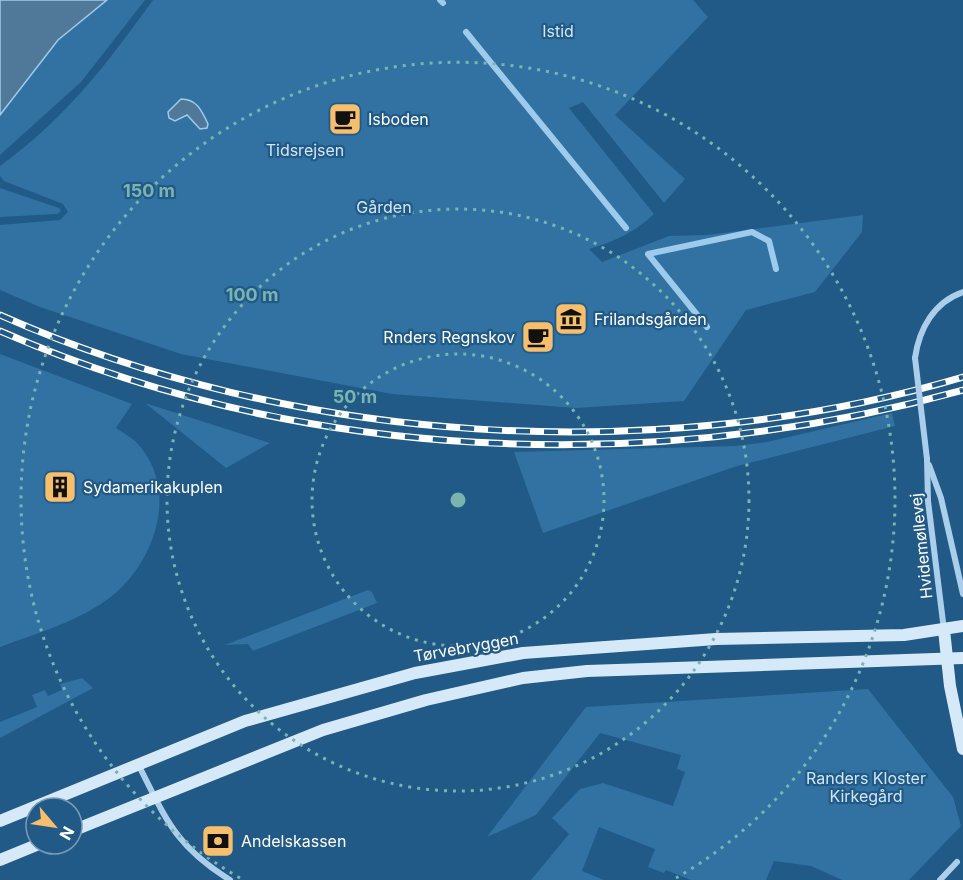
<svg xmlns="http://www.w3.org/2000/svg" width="963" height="880" viewBox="0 0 963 880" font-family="Inter,sans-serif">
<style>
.green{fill:#3172a3}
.water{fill:#507999;stroke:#9ecbeb;stroke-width:1.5}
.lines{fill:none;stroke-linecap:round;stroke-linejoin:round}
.stream{stroke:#9ecbeb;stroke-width:6}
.minor{stroke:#abcfea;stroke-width:6}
.secondary{stroke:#d6e9f8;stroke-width:12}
.rail-casing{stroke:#fff;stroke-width:7}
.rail{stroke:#215987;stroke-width:4.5;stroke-dasharray:14;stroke-linecap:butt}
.minor-bridge{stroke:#abcfea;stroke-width:6}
.ring{fill:none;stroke:#7bb4af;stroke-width:3;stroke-dasharray:3 6}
.labels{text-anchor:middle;stroke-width:4.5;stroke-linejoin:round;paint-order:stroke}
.park-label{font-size:16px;fill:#cfe6f7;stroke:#215987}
.poi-label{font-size:16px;fill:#fff;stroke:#215987;text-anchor:start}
.street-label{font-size:16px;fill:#fff;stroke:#215987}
.centre{fill:#7bb4af;stroke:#215987;stroke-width:3}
.ring-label{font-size:18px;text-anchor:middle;font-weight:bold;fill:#7bb4af;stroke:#215987;stroke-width:4.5;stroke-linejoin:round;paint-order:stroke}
</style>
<rect width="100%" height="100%" fill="#215987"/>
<!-- green -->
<g class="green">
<polygon points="107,0 145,0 81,82 0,155 0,115 58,40"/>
<path d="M 153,0 L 693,0 L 708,17 L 615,115 L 685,179 L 664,203 L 583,102 L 569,108 L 654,214 C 634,233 615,241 589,249 L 602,262 L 669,236 L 707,235 L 863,215 L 862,232 L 815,292 L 746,310 L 684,401 L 576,408 L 392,394 L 181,354 L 40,307 L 0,290 L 0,225 L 60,220 L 68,212 L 63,204 L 4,181 L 0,176 L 0,166 C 66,118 106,65 153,0 Z"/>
<polygon points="0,188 59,208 61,211 57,214 0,217"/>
<path d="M 0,354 L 132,404 L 116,428 C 122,432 129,436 135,441 C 180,486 157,559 113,595 C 81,621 37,633 0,647 Z"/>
<polygon points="145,403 270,443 226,468"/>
<polygon points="892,413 895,426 737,466 543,533 514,452 735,446 767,442"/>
<polygon points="368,590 372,592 377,603 253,651 248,644 225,645"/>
<polygon points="82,678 93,688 0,738 0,722 37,707 32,695 45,690 48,696 62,690 60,684"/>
<polygon points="868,689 953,797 961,826 909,880 842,880 811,866 774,861 766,880 691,880 666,870 664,873 648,867 655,849 599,827 582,871 604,880 531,880 569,834 552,818 580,789 603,783 673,806 685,772 677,769 681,755 600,733 536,815 487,837 586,707"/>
</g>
<!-- water -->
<g class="water">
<polygon points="0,0 107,0 58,40 0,115"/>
<path d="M 181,99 C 197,99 202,111 208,124 L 207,128 L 200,129 L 187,115 L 175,121 L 169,118 L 168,112 Z"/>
</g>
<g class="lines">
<!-- stream -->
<g class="stream">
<polyline points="440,0 443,3"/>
<polyline points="466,32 626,228"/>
<polyline points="707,327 648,254 752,232 769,241 776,269"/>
</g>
<!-- minor -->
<g class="minor">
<path d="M 915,358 C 919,329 934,302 963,292"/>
<polyline points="927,459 928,501 944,630"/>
<polyline points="929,465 941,498 963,594"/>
<path d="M 138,764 C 166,819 175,846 230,880"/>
<polyline points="940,880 957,862"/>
</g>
<!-- secondary -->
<g class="secondary">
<polyline points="944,630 950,686 963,749"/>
<polyline points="0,821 245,721 415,673 523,653 716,639 904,635 963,626"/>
<polyline points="72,831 323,730 426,700 523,678 587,671 963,658"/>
<polyline points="0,860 39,844"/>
</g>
<defs>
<g id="rail">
<path d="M 0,315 C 293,445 655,468 963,377"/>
<path d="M 0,331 C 301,462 648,477 963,390"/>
</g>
</defs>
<!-- rail casing -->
<use href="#rail" class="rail-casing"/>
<!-- rail -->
<use href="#rail" class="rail"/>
<!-- minor-bridge -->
<polyline class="minor-bridge" points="915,358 927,459"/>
</g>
<!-- distance rings -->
<g class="ring">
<circle cx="458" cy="500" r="146"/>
<circle cx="458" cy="500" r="291"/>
<path d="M240 878A437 437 0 1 1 676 878"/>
</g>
<!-- icons -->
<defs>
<symbol id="cafe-square" viewBox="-11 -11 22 22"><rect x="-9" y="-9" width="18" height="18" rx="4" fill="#f7be6c" stroke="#215987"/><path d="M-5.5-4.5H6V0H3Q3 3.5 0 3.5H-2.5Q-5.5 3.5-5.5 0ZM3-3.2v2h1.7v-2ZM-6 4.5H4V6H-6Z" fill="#111"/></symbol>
<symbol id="museum-square" viewBox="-11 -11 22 22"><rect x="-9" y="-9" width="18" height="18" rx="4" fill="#f7be6c" stroke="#215987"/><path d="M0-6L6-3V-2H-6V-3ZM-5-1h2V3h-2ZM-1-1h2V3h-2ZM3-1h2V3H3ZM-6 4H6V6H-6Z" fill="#111"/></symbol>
<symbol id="building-square" viewBox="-11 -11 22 22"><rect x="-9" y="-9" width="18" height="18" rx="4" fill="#f7be6c" stroke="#215987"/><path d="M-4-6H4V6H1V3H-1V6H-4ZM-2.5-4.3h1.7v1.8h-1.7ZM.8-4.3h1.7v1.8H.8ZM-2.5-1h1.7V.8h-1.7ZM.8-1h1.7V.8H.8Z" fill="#111"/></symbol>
<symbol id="bank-square" viewBox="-11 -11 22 22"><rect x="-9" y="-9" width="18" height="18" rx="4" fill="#f7be6c" stroke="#215987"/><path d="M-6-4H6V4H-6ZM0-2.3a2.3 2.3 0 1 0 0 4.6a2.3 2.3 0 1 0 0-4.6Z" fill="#111"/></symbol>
</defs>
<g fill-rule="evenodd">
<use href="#cafe-square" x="326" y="100" width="38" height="38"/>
<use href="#museum-square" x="552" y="300" width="38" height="38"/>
<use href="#cafe-square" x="519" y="318" width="38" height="38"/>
<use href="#building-square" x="41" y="468" width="38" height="38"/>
<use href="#bank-square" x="199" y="822" width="38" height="38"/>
</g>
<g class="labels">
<!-- park labels -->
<g class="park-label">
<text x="558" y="37">Istid</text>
<text x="305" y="156">Tidsrejsen</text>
<text x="384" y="213">Gården</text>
<text x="866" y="784">Randers Kloster<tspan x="866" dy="18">Kirkegård</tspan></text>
</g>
<!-- poi labels -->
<g class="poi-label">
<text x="368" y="125">Isboden</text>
<text x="594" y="325">Frilandsgården</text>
<text x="515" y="343" text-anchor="end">Rnders Regnskov</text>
<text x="83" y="493">Sydamerikakuplen</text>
<text x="241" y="847">Andelskassen</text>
</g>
<!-- street labels -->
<g class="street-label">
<text transform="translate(921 546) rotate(-96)" y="6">Hvidemøllevej</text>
<text transform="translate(466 647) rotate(-10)" y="6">Tørvebryggen</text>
</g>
</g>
<circle cx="458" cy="500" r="9" class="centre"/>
<g class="ring-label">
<text x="149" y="197">150 m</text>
<text x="252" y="301">100 m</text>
<text x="355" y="403">50 m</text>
</g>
<!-- north arrow -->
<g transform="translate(54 826) rotate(119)"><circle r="28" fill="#215987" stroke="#7a9bb7" stroke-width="1.5"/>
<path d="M0-4.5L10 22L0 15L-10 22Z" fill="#f7be6c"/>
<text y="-9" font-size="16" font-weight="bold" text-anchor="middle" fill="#ffffff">N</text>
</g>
</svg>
